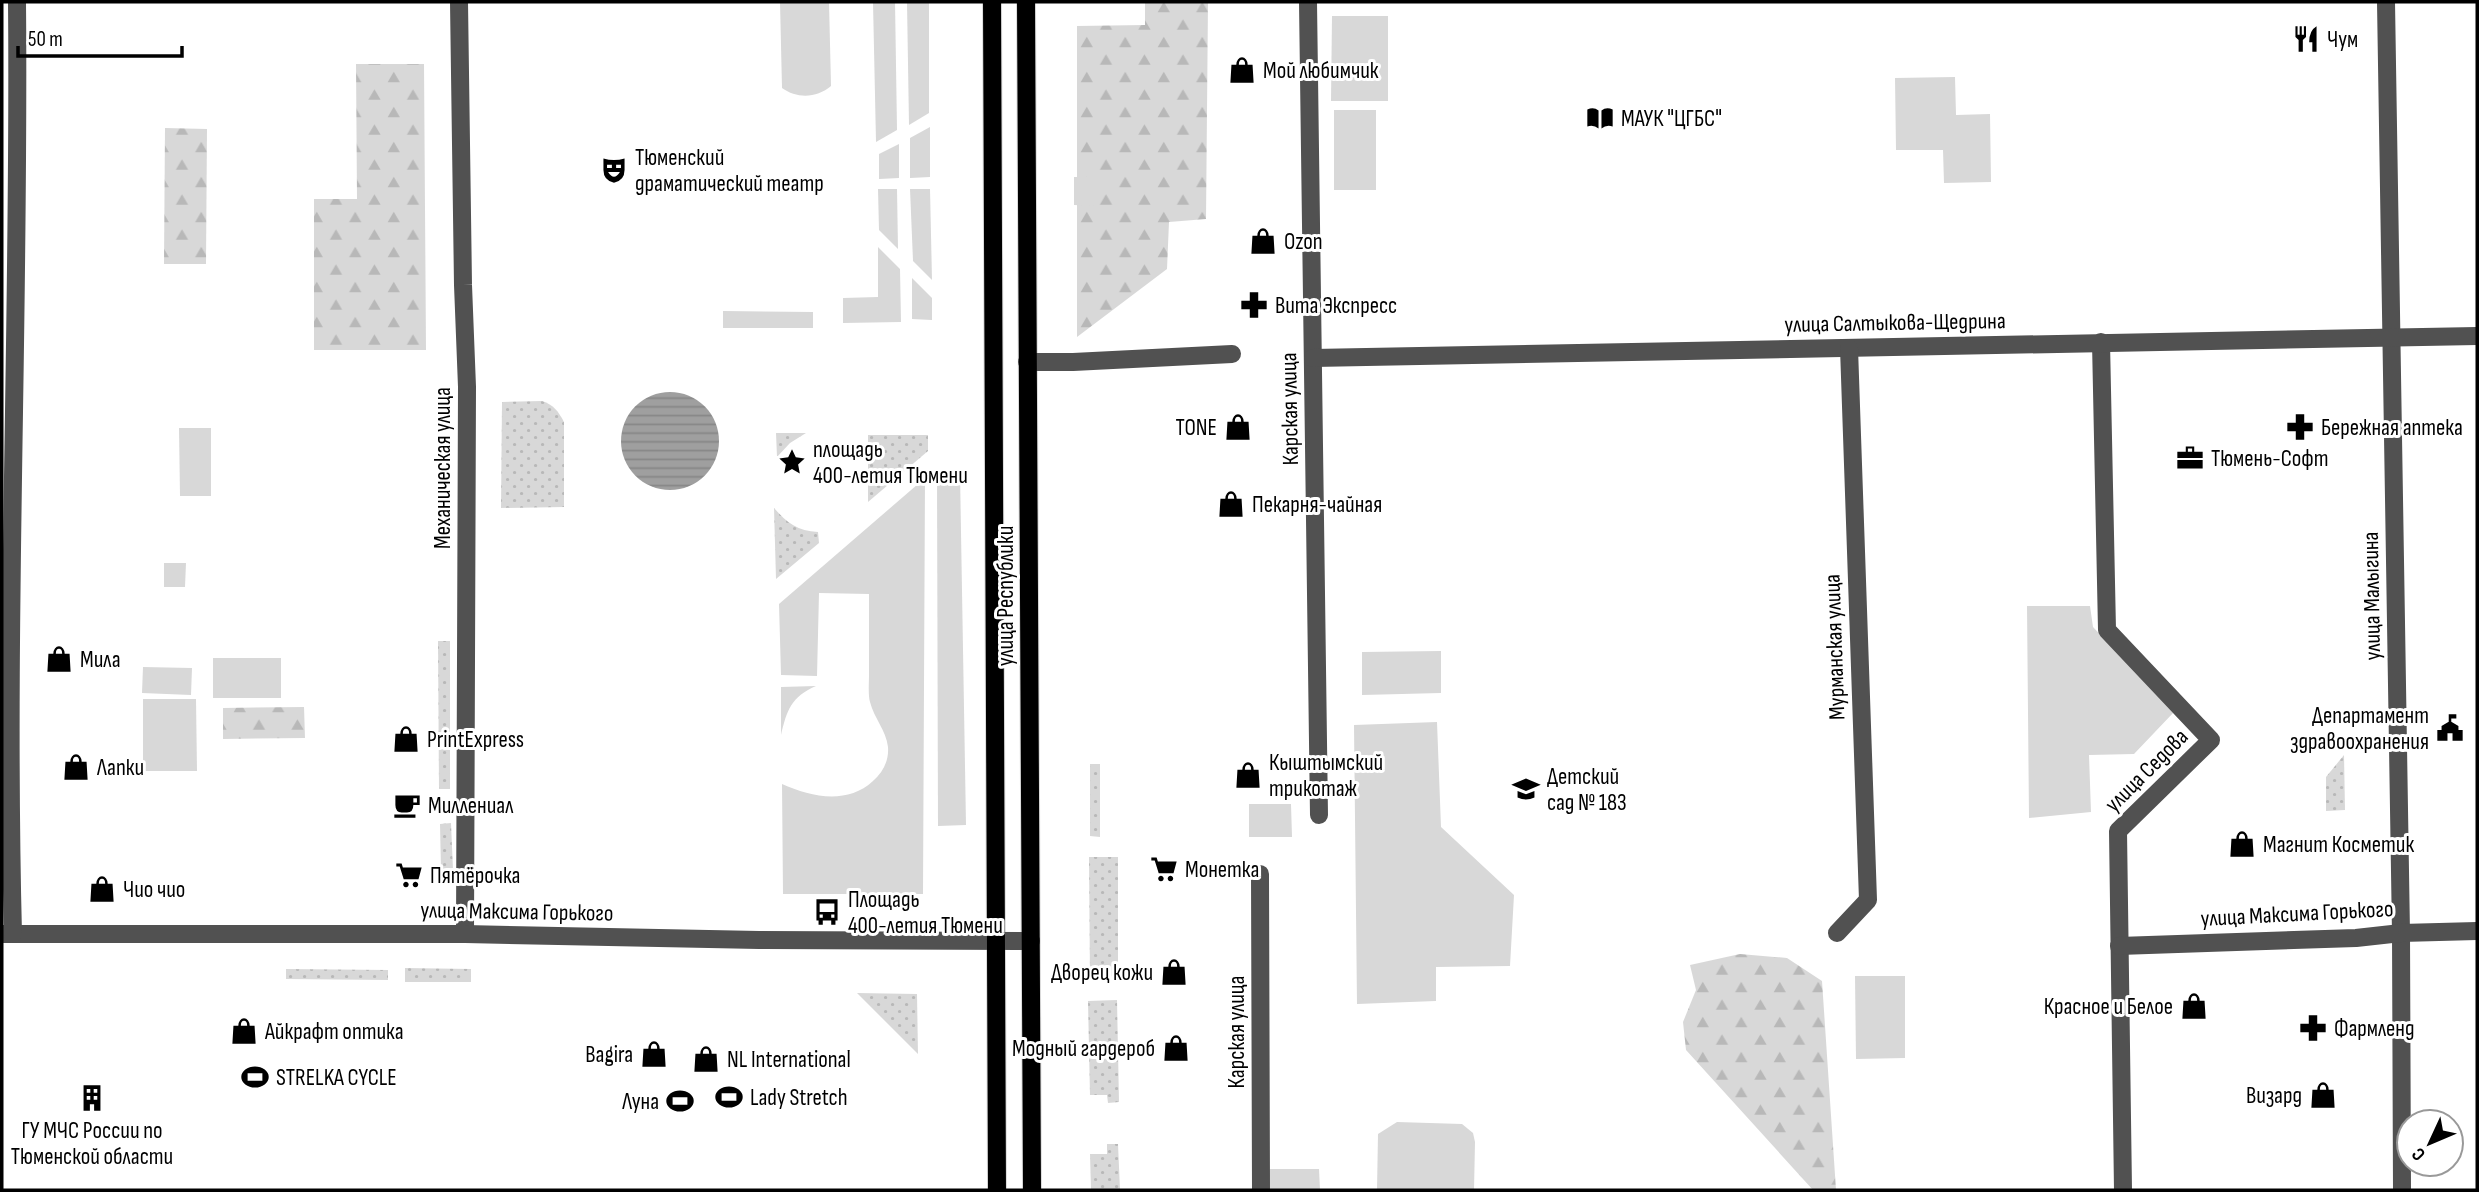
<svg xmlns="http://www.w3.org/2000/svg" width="2479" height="1192" viewBox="0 0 2479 1192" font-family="'Sofia Sans Condensed',sans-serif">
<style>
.grass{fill:url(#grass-dots)}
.forest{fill:url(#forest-firs)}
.park{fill:#d8d8d8}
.water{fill:url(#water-rules)}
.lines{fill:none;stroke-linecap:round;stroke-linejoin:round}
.major-casing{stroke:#dbdbdb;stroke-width:20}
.minor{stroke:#515151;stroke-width:18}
.major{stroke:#000;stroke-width:18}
.labels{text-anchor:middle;stroke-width:6;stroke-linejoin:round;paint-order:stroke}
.poi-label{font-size:23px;fill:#000;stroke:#fff;text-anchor:start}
.street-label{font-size:23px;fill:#000;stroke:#fff}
</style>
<defs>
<pattern id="grass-dots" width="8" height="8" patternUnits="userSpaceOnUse" patternTransform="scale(1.75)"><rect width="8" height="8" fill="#d8d8d8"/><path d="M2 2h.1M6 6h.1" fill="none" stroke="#b8b8b8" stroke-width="1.8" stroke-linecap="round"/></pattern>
<pattern id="forest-firs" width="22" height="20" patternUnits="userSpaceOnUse" patternTransform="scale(1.75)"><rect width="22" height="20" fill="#d8d8d8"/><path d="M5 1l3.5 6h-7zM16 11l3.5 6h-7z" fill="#b8b8b8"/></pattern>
<pattern id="water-rules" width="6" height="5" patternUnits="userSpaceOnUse" patternTransform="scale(1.75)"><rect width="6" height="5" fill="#9f9f9f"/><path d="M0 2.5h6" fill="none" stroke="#878787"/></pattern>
</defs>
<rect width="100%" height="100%" fill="#fff"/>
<!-- grass -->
<g class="grass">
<path d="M 542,401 C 554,405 558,411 564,422 L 564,507 L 501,508 L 502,402 Z"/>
<polygon points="776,433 806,433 790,443 777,457"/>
<polygon points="868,435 928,435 928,451 868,502"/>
<path d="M 774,508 C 787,523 798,531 818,532 L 819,543 L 776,579 Z"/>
<polygon points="438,641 450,641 450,789 439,789"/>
<polygon points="2344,755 2345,810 2326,811 2326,777"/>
<polygon points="1090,764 1100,764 1100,837 1090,836"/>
<polygon points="451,823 453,870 441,871 440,824"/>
<polygon points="1089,857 1118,857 1118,981 1090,981"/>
<polygon points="405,968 471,969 471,982 405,982"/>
<polygon points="286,969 388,970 388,980 286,979"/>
<polygon points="857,993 917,994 918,1054"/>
<polygon points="1117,1000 1119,1102 1108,1103 1107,1095 1090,1095 1088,1001"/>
<polygon points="1107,1144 1118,1144 1120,1190 1091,1190 1090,1154 1107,1154"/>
</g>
<!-- forest -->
<g class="forest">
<polygon points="1145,2 1208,2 1206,219 1169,222 1167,269 1077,337 1077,26 1145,25"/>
<polygon points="356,64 424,64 426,350 314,350 314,199 357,199"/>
<polygon points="165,128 207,129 206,264 164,264"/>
<polygon points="304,707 305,738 223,739 223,708"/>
<polygon points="1740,954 1787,958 1822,981 1836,1190 1813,1190 1686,1050 1683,1022 1696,990 1690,965"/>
</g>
<!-- park -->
<g class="park">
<path d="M 780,2 L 829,2 L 831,86 C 817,98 797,99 782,88 Z"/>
<polygon points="873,2 895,2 897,130 876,142"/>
<polygon points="907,2 929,2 929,113 909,125"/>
<polygon points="1332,16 1388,16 1388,101 1331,101"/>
<polygon points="1955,77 1956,115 1990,114 1991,182 1944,183 1943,150 1896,150 1895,78"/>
<rect x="1334" y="110" width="42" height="80"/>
<polygon points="930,127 930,177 910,178 910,138"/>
<polygon points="899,144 899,178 879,179 879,154"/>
<polygon points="1074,177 1098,177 1097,206 1074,205"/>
<polygon points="878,189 897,189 898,249 879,230"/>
<polygon points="910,189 930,189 932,280 913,261"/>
<polygon points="878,247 900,269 901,322 843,323 843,298 878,297"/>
<polygon points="912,278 932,298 932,320 912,319"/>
<polygon points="723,311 813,312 813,328 723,328"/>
<polygon points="179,428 211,428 211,496 180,496"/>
<polygon points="937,473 960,473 966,825 938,826"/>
<path d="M 925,478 L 923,894 L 783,894 L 782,784 C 811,797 847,805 873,781 C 883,772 889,761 888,747 C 886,730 874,718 870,702 C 868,695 869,683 869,675 C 869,648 869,621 869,594 L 819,593 L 817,676 L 781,675 L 779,604 Z"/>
<polygon points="164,563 186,563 185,587 164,587"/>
<polygon points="2027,606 2090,606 2093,627 2174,712 2134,754 2089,755 2091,812 2029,818"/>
<polygon points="1441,651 1441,693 1362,695 1362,652"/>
<rect x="213" y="658" width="68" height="40"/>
<polygon points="143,667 192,668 191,695 142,693"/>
<path d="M 816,686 C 791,697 787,710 781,735 L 781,687 Z"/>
<polygon points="143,699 196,699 197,771 143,771"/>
<polygon points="1437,722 1441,827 1514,895 1510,966 1436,967 1436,1001 1357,1004 1354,725"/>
<polygon points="1249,804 1291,804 1292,837 1249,837"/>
<polygon points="1855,976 1905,976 1905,1058 1856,1059"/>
<polygon points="1397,1122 1462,1124 1473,1133 1475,1142 1474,1190 1377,1190 1378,1134"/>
<polygon points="1265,1169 1319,1169 1320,1190 1265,1190"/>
</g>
<!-- water -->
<circle class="water" cx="670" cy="441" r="49"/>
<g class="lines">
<defs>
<g id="major">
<polyline points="992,2 997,1190"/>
<polyline points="1026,2 1032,1190"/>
</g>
</defs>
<!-- major casing -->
<use href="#major" class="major-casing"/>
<!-- minor -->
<g class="minor">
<polyline points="459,2 463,285 467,387 465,934"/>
<polyline points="1308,2 1319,815"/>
<polyline points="2386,2 2401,933 2402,1190"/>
<polyline points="2101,342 2107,630 2211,740 2118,831 2123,1190"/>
<polyline points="1313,358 2477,336"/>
<polyline points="1027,362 1073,362 1232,354"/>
<polyline points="1260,874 1261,1190"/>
<polyline points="1837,933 1868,900 1849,348"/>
<polyline points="2,934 465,934 759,940 1031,941"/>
<path d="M 13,934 C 5,623 20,313 17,2"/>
<polyline points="2119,946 2356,938 2401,933 2477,931"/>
</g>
<!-- major -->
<use href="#major" class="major"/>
</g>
<!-- icons -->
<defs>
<symbol id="restaurant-bare" viewBox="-9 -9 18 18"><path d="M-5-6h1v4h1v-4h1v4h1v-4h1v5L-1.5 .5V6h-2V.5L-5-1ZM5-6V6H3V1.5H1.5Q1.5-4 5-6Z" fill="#000" stroke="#fff" stroke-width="2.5" paint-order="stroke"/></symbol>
<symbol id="shop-bare" viewBox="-9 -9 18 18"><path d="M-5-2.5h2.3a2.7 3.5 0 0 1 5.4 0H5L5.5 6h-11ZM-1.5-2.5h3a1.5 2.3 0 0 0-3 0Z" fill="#000" stroke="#fff" stroke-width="2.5" paint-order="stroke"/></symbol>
<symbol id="library-bare" viewBox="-9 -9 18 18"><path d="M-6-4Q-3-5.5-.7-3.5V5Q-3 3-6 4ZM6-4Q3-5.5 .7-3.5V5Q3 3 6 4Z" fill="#000" stroke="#fff" stroke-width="2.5" paint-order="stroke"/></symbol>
<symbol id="theatre-bare" viewBox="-9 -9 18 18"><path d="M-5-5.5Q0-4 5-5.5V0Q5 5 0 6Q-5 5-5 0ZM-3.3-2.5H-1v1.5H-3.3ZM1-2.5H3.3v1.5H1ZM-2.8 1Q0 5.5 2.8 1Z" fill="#000" stroke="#fff" stroke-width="2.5" paint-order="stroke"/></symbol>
<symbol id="pharmacy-bare" viewBox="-9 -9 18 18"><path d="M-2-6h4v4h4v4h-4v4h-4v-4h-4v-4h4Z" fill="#000" stroke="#fff" stroke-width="2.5" paint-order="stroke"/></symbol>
<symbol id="office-bare" viewBox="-9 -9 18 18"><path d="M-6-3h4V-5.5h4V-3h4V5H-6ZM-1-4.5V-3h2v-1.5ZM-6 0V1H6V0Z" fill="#000" stroke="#fff" stroke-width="2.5" paint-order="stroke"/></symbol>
<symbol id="sight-bare" viewBox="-9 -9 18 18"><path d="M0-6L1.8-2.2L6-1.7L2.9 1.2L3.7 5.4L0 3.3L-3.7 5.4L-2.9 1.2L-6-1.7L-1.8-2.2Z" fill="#000" stroke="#fff" stroke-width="2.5" paint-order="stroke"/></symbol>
<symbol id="civic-bare" viewBox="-9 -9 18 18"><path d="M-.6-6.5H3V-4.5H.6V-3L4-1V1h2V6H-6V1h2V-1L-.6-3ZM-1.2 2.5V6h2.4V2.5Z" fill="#000" stroke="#fff" stroke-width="2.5" paint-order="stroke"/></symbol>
<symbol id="school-bare" viewBox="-9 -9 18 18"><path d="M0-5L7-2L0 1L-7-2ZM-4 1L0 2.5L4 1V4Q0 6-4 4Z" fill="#000" stroke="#fff" stroke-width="2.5" paint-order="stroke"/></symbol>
<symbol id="cafe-bare" viewBox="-9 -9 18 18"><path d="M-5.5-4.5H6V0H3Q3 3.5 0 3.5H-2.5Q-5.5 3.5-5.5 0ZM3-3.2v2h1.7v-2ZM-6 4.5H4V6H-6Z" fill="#000" stroke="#fff" stroke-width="2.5" paint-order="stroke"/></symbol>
<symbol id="supermarket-bare" viewBox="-9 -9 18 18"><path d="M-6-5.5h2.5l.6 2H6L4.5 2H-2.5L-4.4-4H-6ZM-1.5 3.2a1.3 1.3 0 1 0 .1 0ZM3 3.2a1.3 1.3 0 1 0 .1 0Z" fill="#000" stroke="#fff" stroke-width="2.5" paint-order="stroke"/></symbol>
<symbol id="bus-bare" viewBox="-9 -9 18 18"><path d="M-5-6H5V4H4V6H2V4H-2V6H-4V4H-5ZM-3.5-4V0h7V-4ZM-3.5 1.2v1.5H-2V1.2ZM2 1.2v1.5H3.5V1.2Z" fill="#000" stroke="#fff" stroke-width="2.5" paint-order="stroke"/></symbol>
<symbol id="stadium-bare" viewBox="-9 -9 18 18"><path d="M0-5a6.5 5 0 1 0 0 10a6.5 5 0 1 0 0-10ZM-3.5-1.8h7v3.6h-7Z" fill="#000" stroke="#fff" stroke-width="2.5" paint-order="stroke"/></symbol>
<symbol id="building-bare" viewBox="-9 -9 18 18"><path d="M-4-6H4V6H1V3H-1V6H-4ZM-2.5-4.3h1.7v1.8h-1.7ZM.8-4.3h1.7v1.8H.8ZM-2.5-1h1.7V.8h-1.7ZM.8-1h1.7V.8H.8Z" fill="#000" stroke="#fff" stroke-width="2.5" paint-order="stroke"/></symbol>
</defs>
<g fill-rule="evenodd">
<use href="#restaurant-bare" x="2287" y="20" width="38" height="38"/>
<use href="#shop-bare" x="1223" y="51" width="38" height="38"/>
<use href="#library-bare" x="1581" y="99" width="38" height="38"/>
<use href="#theatre-bare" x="595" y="151" width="38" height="38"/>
<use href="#shop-bare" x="1244" y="222" width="38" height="38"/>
<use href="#pharmacy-bare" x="1235" y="286" width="38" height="38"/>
<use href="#shop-bare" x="1219" y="408" width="38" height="38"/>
<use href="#pharmacy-bare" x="2281" y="408" width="38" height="38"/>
<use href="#office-bare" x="2171" y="439" width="38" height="38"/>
<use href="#sight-bare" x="773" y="443" width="38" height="38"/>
<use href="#shop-bare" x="1212" y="485" width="38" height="38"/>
<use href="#shop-bare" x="40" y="640" width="38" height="38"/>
<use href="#civic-bare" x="2431" y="709" width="38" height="38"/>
<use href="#shop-bare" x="387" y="720" width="38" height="38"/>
<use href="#shop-bare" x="57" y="748" width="38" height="38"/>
<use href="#shop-bare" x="1229" y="756" width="38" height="38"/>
<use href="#school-bare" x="1507" y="770" width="38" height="38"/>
<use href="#cafe-bare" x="388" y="786" width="38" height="38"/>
<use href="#shop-bare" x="2223" y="825" width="38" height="38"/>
<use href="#supermarket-bare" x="1145" y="850" width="38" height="38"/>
<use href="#supermarket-bare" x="390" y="856" width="38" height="38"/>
<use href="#shop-bare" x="83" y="870" width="38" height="38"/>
<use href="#bus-bare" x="808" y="893" width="38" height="38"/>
<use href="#shop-bare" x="1155" y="953" width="38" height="38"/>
<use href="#shop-bare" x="2175" y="987" width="38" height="38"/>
<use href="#pharmacy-bare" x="2294" y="1009" width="38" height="38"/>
<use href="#shop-bare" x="225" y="1012" width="38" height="38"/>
<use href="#shop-bare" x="1157" y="1029" width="38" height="38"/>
<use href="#shop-bare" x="635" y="1035" width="38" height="38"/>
<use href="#shop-bare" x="687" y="1040" width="38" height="38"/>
<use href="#stadium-bare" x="236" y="1058" width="38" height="38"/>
<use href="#shop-bare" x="2304" y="1076" width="38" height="38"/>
<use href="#stadium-bare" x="710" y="1078" width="38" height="38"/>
<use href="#building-bare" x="73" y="1079" width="38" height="38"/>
<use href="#stadium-bare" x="661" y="1082" width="38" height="38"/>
</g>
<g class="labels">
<!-- poi labels -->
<g class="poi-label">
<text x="2327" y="47">Чум</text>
<text x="1263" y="78">Мой любимчик</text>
<text x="1621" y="126">МАУК "ЦГБС"</text>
<text x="635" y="165">Тюменский<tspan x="635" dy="26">драматический театр</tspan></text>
<text x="1284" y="249">Ozon</text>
<text x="1275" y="313">Вита Экспресс</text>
<text x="1217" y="435" text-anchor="end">TONE</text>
<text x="2321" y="435">Бережная аптека</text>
<text x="813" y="457">площадь<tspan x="813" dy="26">400-летия Тюмени</tspan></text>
<text x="2211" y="466">Тюмень-Софт</text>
<text x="1252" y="512">Пекарня-чайная</text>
<text x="80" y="667">Мила</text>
<text x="2429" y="723" text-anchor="end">Департамент<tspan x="2429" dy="26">здравоохранения</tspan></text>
<text x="427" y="747">PrintExpress</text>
<text x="1269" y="770">Кыштымский<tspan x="1269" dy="26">трикотаж</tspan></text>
<text x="97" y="775">Лапки</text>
<text x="1547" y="784">Детский<tspan x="1547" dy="26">сад № 183</tspan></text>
<text x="428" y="813">Миллениал</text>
<text x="2263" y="852">Магнит Косметик</text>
<text x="1185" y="877">Монетка</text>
<text x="430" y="883">Пятёрочка</text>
<text x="123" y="897">Чио чио</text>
<text x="848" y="907">Площадь<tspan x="848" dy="26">400-летия Тюмени</tspan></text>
<text x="1153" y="980" text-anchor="end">Дворец кожи</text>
<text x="2173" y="1014" text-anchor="end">Красное и Белое</text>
<text x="2334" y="1036">Фармленд</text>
<text x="265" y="1039">Айкрафт оптика</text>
<text x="1155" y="1056" text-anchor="end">Модный гардероб</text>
<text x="633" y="1062" text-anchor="end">Bagira</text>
<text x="727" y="1067">NL International</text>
<text x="276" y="1085">STRELKA CYCLE</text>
<text x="2302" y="1103" text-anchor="end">Визард</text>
<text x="750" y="1105">Lady Stretch</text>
<text x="659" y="1109" text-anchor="end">Луна</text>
<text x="92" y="1138" text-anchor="middle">ГУ МЧС России по<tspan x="92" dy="26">Тюменской области</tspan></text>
</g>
<!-- street labels -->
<g class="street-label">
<text transform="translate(1895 322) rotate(-1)" y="8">улица Салтыкова-Щедрина</text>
<text transform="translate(1289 409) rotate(-91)" y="8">Карская улица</text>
<text transform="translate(442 468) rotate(-90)" y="8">Механическая улица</text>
<text transform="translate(1005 596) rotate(-90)" y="8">улица Республики</text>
<text transform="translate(2371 596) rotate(-91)" y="8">улица Малыгина</text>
<text transform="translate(1834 647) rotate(-92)" y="8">Мурманская улица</text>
<text transform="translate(2146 770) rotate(-45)" y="8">улица Седова</text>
<text transform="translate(517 911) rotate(1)" y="8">улица Максима Горького</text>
<text transform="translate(2297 913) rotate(-3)" y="8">улица Максима Горького</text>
<text transform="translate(1236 1032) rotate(-90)" y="8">Карская улица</text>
</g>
</g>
<!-- border -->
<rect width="2479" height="1192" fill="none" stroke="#000000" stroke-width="7"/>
<!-- north arrow -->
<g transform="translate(2430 1143) rotate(226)"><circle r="33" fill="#ffffff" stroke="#999999" stroke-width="2"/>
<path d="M0-5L12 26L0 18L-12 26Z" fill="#000000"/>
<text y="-10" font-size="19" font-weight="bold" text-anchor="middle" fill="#000000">С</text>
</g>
<!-- scale -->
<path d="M18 46v10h164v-10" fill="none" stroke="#000000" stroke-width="3.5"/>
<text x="28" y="46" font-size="21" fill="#000000" stroke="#ffffff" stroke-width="5" paint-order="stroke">50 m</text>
</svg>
